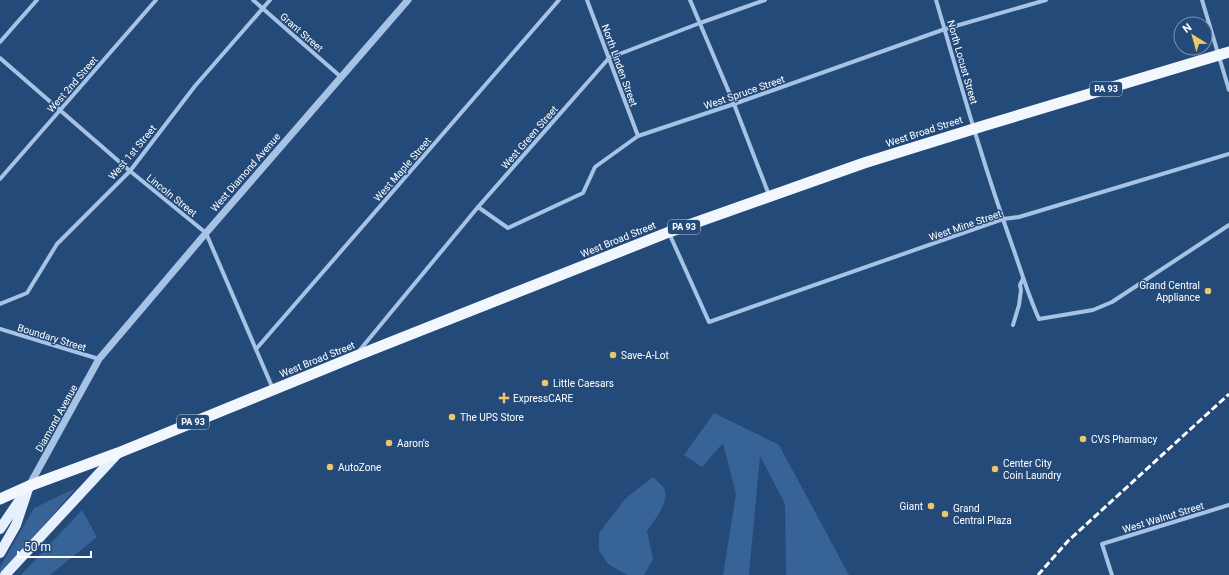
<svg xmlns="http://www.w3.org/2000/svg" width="1229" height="575" viewBox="0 0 1229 575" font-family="Roboto,sans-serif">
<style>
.grass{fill:#376397}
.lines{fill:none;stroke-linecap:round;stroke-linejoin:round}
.minor{stroke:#a6c2e4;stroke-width:4}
.tertiary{stroke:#a6c2e4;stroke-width:7}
.primary{stroke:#e6effc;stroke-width:10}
.trunk{stroke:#f2f7fe;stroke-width:11}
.rail{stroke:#fff;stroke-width:3;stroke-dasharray:7 3;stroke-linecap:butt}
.poi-dot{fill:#eec76a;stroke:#244a79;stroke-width:1.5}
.labels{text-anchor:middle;stroke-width:3;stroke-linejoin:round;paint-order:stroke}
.shield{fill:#244a79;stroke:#bdc9d7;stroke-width:1}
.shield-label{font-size:9px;font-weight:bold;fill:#fff}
.street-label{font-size:10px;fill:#fff;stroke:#244a79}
.poi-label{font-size:10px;fill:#fff;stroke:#244a79;text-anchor:start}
</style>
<rect width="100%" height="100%" fill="#244a79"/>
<!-- grass -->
<g class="grass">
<polygon points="714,413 779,445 849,575 786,575 785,504 760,456 749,575 723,575 736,494 723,443 702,467 684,455"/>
<path d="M 653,477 C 656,480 661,484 664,488 C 671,500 654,521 647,531 L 653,559 L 644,575 L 627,575 L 608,564 L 599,550 L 599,533 L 626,498 Z"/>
<polygon points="76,488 0,575 0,567 34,508"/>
<polygon points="82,510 97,537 50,575 21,575"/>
</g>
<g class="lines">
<!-- minor -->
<g class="minor">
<polyline points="253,0 341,77"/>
<polyline points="587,0 638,136"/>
<polyline points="690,0 734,104 769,195"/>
<path d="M 936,0 C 960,82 983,164 1012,245 C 1021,270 1028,295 1039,319 L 1093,310 L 1112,302 L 1229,225"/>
<polyline points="1202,0 1229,90"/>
<polyline points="0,42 37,0"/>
<polyline points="0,58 130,171 206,233 273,389"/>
<polyline points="0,179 156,0"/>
<polyline points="478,207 508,228 583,193 595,167 638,136 734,104 945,29 1046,0"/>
<polyline points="669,233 709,322 1003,219 1019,217 1229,154"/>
<polyline points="0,304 27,293 57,244 130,171 195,86 270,0"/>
<polyline points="1013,325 1019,305 1021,290 1020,285 1023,279"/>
<polyline points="0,329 99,359"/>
<polyline points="257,348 559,0"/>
<polyline points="359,351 478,207 609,58 700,23 765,0"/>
<polyline points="1112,575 1102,544 1229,505"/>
</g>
<!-- tertiary -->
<polyline class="tertiary" points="29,486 99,359 206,233 408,0"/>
<!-- primary -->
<g class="primary">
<polyline points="0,529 21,498"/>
<polyline points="0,553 16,525 29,486"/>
<polyline points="5,575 118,453"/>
</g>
<!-- trunk -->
<polyline class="trunk" points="0,499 29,486 118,453 356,356 669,232 864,163 983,126 1229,52"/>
<!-- rail -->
<polyline class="rail" points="1038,575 1068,541 1229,394"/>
</g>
<!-- markers -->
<g class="poi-dot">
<circle cx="1208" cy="291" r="4"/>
<circle cx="613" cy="355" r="4"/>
<circle cx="545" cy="383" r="4"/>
<path d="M502 392h4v4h4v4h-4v4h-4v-4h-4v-4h4z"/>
<circle cx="452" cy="417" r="4"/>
<circle cx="1083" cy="439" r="4"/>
<circle cx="389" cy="443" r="4"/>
<circle cx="330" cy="467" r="4"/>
<circle cx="995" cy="469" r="4"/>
<circle cx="931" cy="506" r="4"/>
<circle cx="945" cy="514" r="4"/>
</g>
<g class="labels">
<!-- shield labels -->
<g class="shield">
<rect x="1090" y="82" width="32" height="14" rx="3"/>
<rect x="668" y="220" width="32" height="14" rx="3"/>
<rect x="177" y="415" width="32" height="14" rx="3"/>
</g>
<g class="shield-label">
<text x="1106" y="92">PA 93</text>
<text x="684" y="230">PA 93</text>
<text x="193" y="425">PA 93</text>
</g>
<!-- street labels -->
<g class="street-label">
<text transform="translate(302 32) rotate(41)" y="4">Grant Street</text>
<text transform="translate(963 62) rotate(74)" y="4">North Locust Street</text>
<text transform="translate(620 65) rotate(70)" y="4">North Linden Street</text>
<text transform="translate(72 84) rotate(-49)" y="4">West 2nd Street</text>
<text transform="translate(744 92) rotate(-19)" y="4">West Spruce Street</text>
<text transform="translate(924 131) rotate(-18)" y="4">West Broad Street</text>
<text transform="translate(529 137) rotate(-49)" y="4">West Green Street</text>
<text transform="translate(132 152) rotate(-50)" y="4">West 1st Street</text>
<text transform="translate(402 169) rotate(-49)" y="4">West Maple Street</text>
<text transform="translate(245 172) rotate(-49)" y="4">West Diamond Avenue</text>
<text transform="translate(172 195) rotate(39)" y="4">Lincoln Street</text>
<text transform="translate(965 225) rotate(-19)" y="4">West Mine Street</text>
<text transform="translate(618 239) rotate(-22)" y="4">West Broad Street</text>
<text transform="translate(52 337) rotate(17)" y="4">Boundary Street</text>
<text transform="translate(317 359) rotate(-22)" y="4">West Broad Street</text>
<text transform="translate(56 418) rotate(-61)" y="4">Diamond Avenue</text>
<text transform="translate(1163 517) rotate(-17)" y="4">West Walnut Street</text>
</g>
<!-- poi labels -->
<g class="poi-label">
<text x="1200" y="289" text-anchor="end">Grand Central<tspan x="1200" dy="12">Appliance</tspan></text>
<text x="621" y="359">Save-A-Lot</text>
<text x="553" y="387">Little Caesars</text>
<text x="513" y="402">ExpressCARE</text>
<text x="460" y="421">The UPS Store</text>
<text x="1091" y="443">CVS Pharmacy</text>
<text x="397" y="447">Aaron's</text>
<text x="1003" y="467">Center City<tspan x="1003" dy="12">Coin Laundry</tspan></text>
<text x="338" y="471">AutoZone</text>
<text x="923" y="510" text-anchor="end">Giant</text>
<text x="953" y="512">Grand<tspan x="953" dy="12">Central Plaza</tspan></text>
</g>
</g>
<!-- north arrow -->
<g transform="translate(1193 36) rotate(323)"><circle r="19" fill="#244a79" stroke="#7c92af"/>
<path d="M0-3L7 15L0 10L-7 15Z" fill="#eec76a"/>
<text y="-6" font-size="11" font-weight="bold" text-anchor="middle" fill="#ffffff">N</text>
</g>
<!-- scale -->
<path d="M18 551v6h73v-6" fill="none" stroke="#ffffff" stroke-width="2"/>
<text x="24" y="551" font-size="12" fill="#ffffff" stroke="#244a79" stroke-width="3" paint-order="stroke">50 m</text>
</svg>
